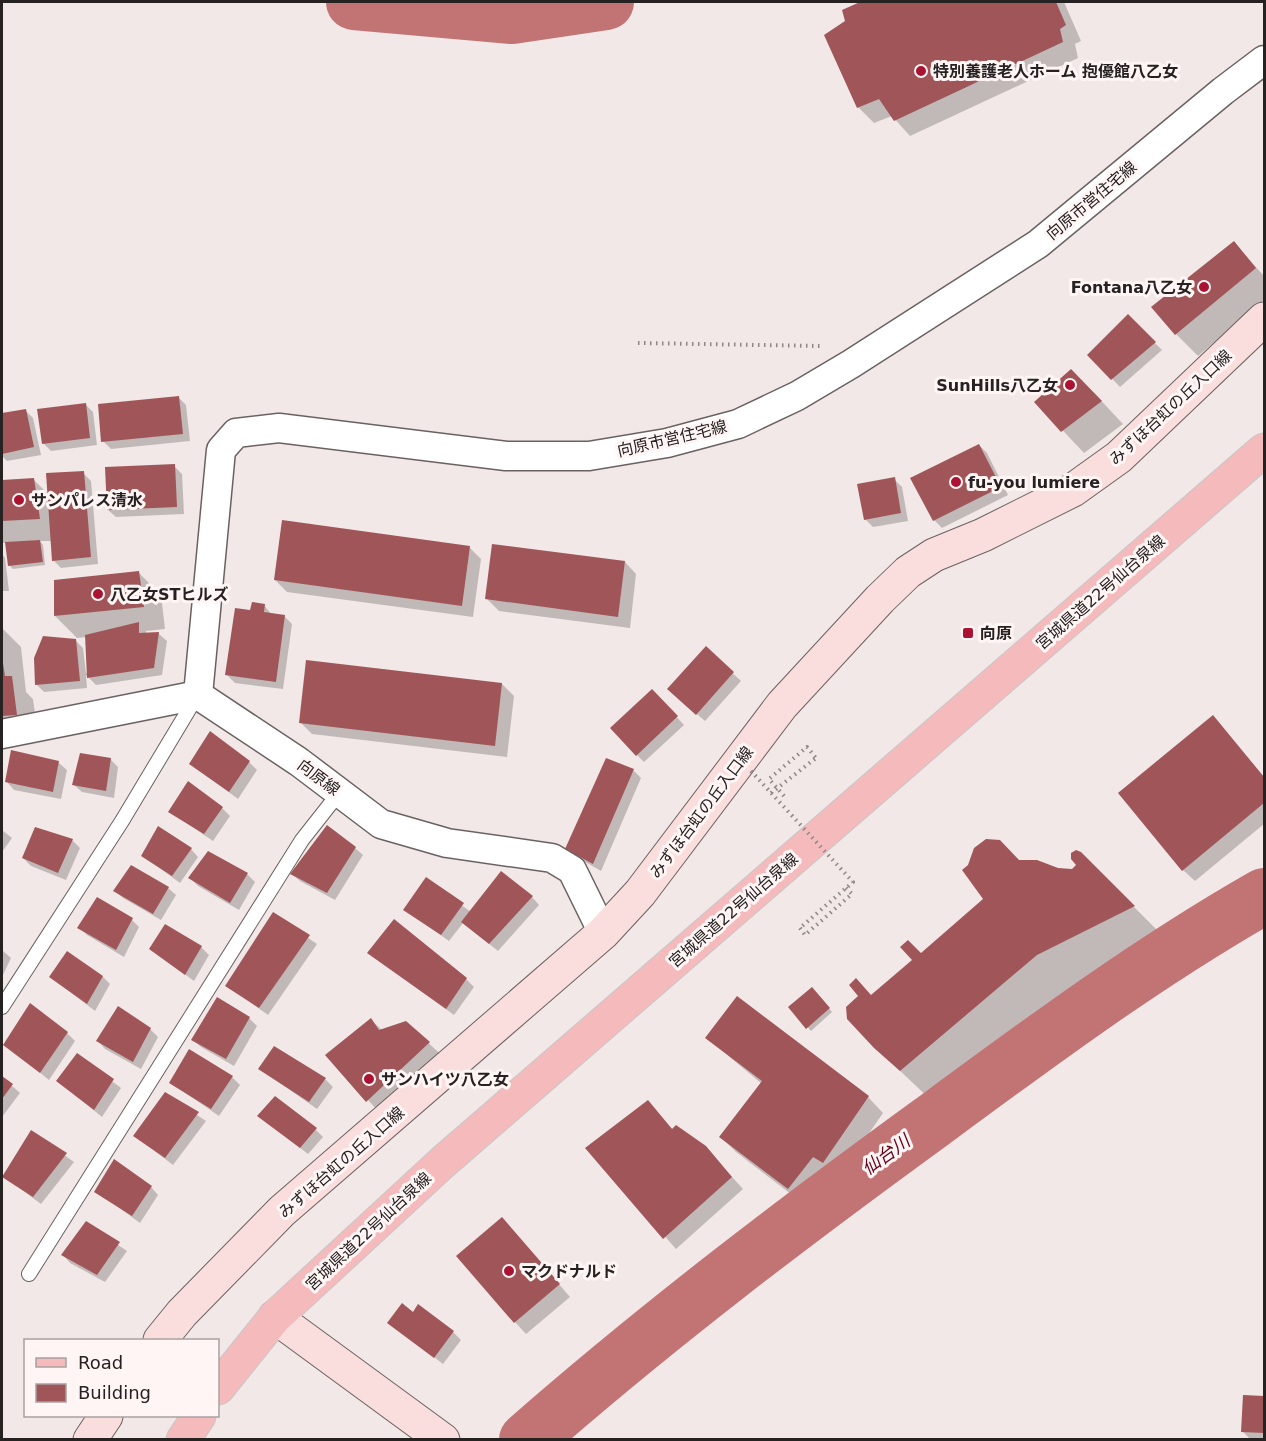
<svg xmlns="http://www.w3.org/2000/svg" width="1266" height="1441" viewBox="0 0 1266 1441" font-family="'DejaVu Sans','Noto Sans JP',sans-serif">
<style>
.shadow{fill:#0003}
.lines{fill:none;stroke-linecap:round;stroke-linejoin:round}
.river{stroke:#c27475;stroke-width:56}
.building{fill:#a05658}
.lane-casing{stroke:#6a6261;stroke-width:16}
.street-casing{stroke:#6a6261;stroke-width:31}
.secondary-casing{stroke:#6a6261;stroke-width:35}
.primary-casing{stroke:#c7c6c6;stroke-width:35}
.path{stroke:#8e8787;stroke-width:4;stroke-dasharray:1.5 4.5;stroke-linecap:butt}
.lane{stroke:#fff;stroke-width:14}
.street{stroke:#fff;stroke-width:28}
.secondary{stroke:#fadddd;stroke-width:33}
.primary{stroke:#f5bbbc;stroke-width:33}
.path-bridge{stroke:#8e8787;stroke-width:4;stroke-dasharray:1.5 4.5;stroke-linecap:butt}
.poi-dot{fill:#aa1432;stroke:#fff5f5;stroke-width:2}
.labels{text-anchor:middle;stroke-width:6;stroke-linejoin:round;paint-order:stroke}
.poi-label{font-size:16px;font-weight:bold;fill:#262222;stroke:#fff5f5;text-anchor:start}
.street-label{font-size:16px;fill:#262222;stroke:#fff5f5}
.water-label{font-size:18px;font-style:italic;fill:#660118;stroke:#fff5f5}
</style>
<rect width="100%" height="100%" fill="#f2e8e7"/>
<!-- shadow -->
<g class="shadow">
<polygon points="863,2 1064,2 1081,41 1075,44 1078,58 910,136 892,116 874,123 858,107 844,11"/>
<polygon points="1234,243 1264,276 1264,300 1198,356 1176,334"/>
<polygon points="1128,316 1162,350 1120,387 1089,355"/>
<polygon points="1093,392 1123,424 1084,453 1036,402"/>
<polygon points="178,397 186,405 190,441 111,449 103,441"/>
<polygon points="85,404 93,412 97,445 51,451 43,443"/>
<polygon points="25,410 33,418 41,455 7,461 2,456 2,415"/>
<polygon points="979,445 987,453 1008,495 942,528 934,520"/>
<polygon points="174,466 182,474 184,514 116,517 108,510"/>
<polygon points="83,473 91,481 98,564 61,568 53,560 52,541 40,541 43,545 45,565 13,569 10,566 7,543 2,543 2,482 33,479 49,495"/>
<polygon points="894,479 902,487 908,521 873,527 865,519"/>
<polygon points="469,547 481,559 473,617 287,592 275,580"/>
<polygon points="2,554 5,558 9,591 2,591"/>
<polygon points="625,562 636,574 630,628 499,611 487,599"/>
<polygon points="139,573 161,595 165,629 146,631 146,634 159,634 167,641 162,675 96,685 86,675 87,688 44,692 36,684 75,640 83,648 86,673 88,673 87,637 77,638 55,616"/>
<polygon points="264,605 272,615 284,616 292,624 283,689 235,683 227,675 252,612"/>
<polygon points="2,628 21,647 26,692 33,699 38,736 2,738"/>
<polygon points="706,648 741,681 705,721 677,697"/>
<polygon points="502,684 514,696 507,757 312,734 300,722"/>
<polygon points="659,698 684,725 644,762 637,755"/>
<polygon points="1213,717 1264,777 1264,824 1195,881 1183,870"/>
<polygon points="12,752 59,763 67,770 61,799 14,790 7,782"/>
<polygon points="110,759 118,767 114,798 82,792 74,785"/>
<polygon points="249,762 257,770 238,799 191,764"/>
<polygon points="633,770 641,778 601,871 575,856 567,848"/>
<polygon points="222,808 230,816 213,841 170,812"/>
<polygon points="2,830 12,838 2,852"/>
<polygon points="72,840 80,848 66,880 31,866 23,858"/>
<polygon points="355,848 363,855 335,900 300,881 292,874"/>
<polygon points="191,849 198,857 180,883 143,856"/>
<polygon points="208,853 247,874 255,882 239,910 198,886 190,878"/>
<polygon points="1080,853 1167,940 1070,988 935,1104 875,1047 872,997 985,899 1020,861 1073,871 1078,865"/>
<polygon points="427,880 471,912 532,897 539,905 498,951 463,923 449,941 405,910"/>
<polygon points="168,888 176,895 161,920 123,898 115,891"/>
<polygon points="273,914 317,944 268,1015 227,986"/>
<polygon points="132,920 139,927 124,957 87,935 79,927"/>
<polygon points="201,947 209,955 194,981 150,949"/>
<polygon points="2,950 11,958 2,977"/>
<polygon points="369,953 466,979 474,987 454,1015"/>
<polygon points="51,977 103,977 110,984 95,1011"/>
<polygon points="812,989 832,1012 811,1031 790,1008"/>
<polygon points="217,999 249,1018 257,1026 234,1066 201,1047 193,1040"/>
<polygon points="371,1020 382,1030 406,1022 451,1064 389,1123 327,1055"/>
<polygon points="150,1029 158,1037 141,1069 105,1049 98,1041"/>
<polygon points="67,1033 75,1041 49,1080 5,1044"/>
<polygon points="707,1038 868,1097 883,1113 839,1177 829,1172 804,1204 736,1152 721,1137 762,1084"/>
<polygon points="274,1048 326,1080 333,1087 317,1109 260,1069"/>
<polygon points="78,1055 121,1088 102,1117 58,1081"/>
<polygon points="2,1077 20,1093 2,1117"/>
<polygon points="232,1077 240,1085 219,1116 171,1083"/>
<polygon points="166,1094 206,1121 173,1165 135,1136"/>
<polygon points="659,1114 673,1130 705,1147 743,1189 676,1249 587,1148"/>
<polygon points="259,1116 316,1130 323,1137 308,1154"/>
<polygon points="32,1132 74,1162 41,1204 3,1176"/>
<polygon points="151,1187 158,1195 140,1223 96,1191"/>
<polygon points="86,1223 127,1251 105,1282 70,1263 63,1255"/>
<polygon points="513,1231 570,1297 526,1334 515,1322"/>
<polygon points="413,1314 453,1332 461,1340 443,1364 389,1323"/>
<polygon points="1244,1396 1264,1397 1264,1440 1251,1440 1243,1432"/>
</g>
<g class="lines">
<!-- river -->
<g class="river">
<polyline points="354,2 512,16 606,2"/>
<path d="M 527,1440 C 657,1326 794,1222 933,1121 C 1040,1042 1148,962 1264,896"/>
</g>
</g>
<!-- building -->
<g class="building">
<polygon points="860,2 1056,2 1066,25 1060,29 1063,42 894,121 879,99 857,108 824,35 845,21 842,10"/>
<polygon points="1234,241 1256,268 1175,335 1151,307"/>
<polygon points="1128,314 1156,342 1111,380 1087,355"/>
<polygon points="1071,369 1102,401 1061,432 1034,402"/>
<polygon points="179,396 183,434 101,442 98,404"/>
<polygon points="86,403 90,438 42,444 37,409"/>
<polygon points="26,409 34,447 2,454 2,413"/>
<polygon points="979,444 1001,487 933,521 910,478"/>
<polygon points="175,464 177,507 107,510 105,467"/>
<polygon points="84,471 91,557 52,561 46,473"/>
<polygon points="895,477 901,513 864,520 857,484"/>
<polygon points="34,478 40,519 2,521 2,480"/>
<polygon points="282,520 470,546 462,606 274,580"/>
<polygon points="40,540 43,562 8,566 5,542"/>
<polygon points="492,544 625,561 618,617 485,599"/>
<polygon points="139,571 144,607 54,616 54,580"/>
<polygon points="252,602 265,604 264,612 285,615 276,682 225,675 235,608 250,610"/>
<polygon points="139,622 139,633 159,632 154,668 87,678 85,635"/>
<polygon points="43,636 76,639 80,681 35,685 34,658"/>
<polygon points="706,646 734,672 696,715 667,689"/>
<polygon points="2,657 5,676 12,676 17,715 2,716"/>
<polygon points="306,660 502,683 495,746 299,723"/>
<polygon points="652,689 678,716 636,756 610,728"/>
<polygon points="1213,715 1264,777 1264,803 1182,871 1118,793"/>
<polygon points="210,731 250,761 229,792 189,764"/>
<polygon points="11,750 59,761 53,792 5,782"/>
<polygon points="80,753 111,758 106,791 72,785"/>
<polygon points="606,758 634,769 593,864 565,849"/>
<polygon points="188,781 223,807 204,834 168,812"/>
<polygon points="327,825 356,847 327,893 290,874"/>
<polygon points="158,826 192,848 172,876 141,856"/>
<polygon points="35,827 73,839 58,873 22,858"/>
<polygon points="986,839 1000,840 1019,860 1037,860 1058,868 1072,869 1076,865 1071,859 1071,853 1076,850 1081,852 1135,906 1037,955 900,1071 874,1048 847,1019 846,1007 858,996 849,985 856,978 871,995 912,960 900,947 908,940 921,953 983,899 962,870 968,865 974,848"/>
<polygon points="208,851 248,873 230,903 188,878"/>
<polygon points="131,865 169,887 153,914 113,891"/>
<polygon points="501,871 533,896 489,944 461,922"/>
<polygon points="426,877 464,903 441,935 403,910"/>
<polygon points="97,897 133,918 116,950 77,928"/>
<polygon points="273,912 310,935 259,1008 225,986"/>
<polygon points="394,919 467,978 446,1009 367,953"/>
<polygon points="165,924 202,946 185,975 149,949"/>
<polygon points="67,951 103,976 87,1004 49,977"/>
<polygon points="812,987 830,1008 806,1029 788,1007"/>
<polygon points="737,996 869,1096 823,1163 813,1157 788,1189 719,1137 762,1081 705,1038"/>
<polygon points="217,997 250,1017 226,1059 191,1040"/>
<polygon points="30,1003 68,1032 40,1073 3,1045"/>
<polygon points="118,1006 151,1028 133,1062 96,1041"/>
<polygon points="371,1018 379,1030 406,1021 430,1042 366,1102 325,1055"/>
<polygon points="274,1046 326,1078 309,1102 258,1069"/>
<polygon points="189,1049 233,1076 211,1109 169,1083"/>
<polygon points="77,1053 114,1079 94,1110 56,1081"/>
<polygon points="2,1076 13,1084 2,1099"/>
<polygon points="165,1092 199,1112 165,1158 133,1136"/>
<polygon points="275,1096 317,1128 300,1148 257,1116"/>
<polygon points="648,1100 672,1129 676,1125 706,1146 732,1177 663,1239 585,1148"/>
<polygon points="31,1130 67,1153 33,1197 2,1177"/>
<polygon points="114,1159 152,1186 132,1216 94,1192"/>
<polygon points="502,1217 560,1284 514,1323 456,1256"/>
<polygon points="86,1221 120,1242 97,1275 61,1255"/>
<polygon points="402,1303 413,1312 418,1304 454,1331 434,1358 387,1323"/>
<polygon points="1243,1395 1264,1396 1264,1433 1241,1432"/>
</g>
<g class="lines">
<defs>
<g id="lane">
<polyline points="2,1007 122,821 197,696"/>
<polyline points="29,1274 302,840 339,793"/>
</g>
<g id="street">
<polyline points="198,695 221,450 236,433 279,428 506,456 589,456 667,443 738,424 797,396 851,364 1038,244 1223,91 1264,60"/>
<polyline points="2,734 198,695 299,762 381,824 447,843 552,858 572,870 603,933"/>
</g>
<g id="secondary">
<polyline points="275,1317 443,1440"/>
<polyline points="160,1340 182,1313 282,1211 603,933 640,893 782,705 880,599 908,572 934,555 983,535 1073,490 1119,457 1264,319"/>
<polyline points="90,1440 106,1416"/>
</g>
<g id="primary">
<polyline points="218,1388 275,1317 443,1162 1264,450"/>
<polyline points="183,1440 199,1416"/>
</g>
</defs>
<!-- lane casing -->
<use href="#lane" class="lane-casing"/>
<!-- street casing -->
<use href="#street" class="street-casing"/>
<!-- secondary casing -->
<use href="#secondary" class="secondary-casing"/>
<!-- primary casing -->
<use href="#primary" class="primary-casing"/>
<!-- path -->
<g class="path">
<polyline points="638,343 820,346"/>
<polyline points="784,796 769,779 807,747 816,758"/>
<polyline points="800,928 805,935 852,894 845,887"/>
</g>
<!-- lane -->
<use href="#lane" class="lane"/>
<!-- street -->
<use href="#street" class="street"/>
<!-- secondary -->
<use href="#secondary" class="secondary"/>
<!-- primary -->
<use href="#primary" class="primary"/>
<!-- path-bridge -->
<g class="path-bridge">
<polyline points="751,771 853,882 800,928"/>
<polyline points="771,793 816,758"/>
</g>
</g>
<!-- markers -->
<g class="poi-dot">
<circle cx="921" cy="71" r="6"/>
<circle cx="1204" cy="287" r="6"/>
<circle cx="1070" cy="385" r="6"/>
<circle cx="956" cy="482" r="6"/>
<circle cx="19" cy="500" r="6"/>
<circle cx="98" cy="594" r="6"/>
<rect x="962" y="627" width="12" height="12" rx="3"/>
<circle cx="369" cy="1079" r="6"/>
<circle cx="509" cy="1271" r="6"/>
</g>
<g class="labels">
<!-- poi labels -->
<g class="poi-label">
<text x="933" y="77">特別養護老人ホーム 抱優館八乙女</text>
<text x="1192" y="293" text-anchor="end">Fontana八乙女</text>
<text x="1058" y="391" text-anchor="end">SunHills八乙女</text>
<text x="968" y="488">fu-you lumiere</text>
<text x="31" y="506">サンパレス清水</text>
<text x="110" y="600">八乙女STヒルズ</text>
<text x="980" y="639">向原</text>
<text x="381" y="1085">サンハイツ八乙女</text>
<text x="521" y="1277">マクドナルド</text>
</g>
<!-- street labels -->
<g class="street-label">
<text transform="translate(1091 200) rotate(-40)" y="6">向原市営住宅線</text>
<text transform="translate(1170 407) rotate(-43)" y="6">みずほ台虹の丘入口線</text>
<text transform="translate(672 438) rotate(-13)" y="6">向原市営住宅線</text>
<text transform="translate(1100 592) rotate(-41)" y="6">宮城県道22号仙台泉線</text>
<text transform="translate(319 777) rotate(37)" y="6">向原線</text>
<text transform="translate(701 812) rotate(-53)" y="6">みずほ台虹の丘入口線</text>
<text transform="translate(733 910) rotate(-41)" y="6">宮城県道22号仙台泉線</text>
<text transform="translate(341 1162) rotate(-41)" y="6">みずほ台虹の丘入口線</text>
<text transform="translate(368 1231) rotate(-43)" y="6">宮城県道22号仙台泉線</text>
</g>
<!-- water labels -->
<g class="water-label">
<text transform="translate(886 1155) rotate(-36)" y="6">仙台川</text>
</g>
</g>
<!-- border -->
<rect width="1266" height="1441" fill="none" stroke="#262222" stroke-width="6"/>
<!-- legend -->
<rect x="24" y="1339" width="195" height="78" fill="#fff5f5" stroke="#a8a1a1" stroke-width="1.5"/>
<rect x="36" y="1358" width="30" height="9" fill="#f5bbbc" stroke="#a8a1a1" stroke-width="1.5"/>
<text x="78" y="1369" font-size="18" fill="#262222">Road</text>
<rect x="36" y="1384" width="30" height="18" fill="#a05658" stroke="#a8a1a1" stroke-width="1.5"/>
<text x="78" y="1399" font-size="18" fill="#262222">Building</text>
</svg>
